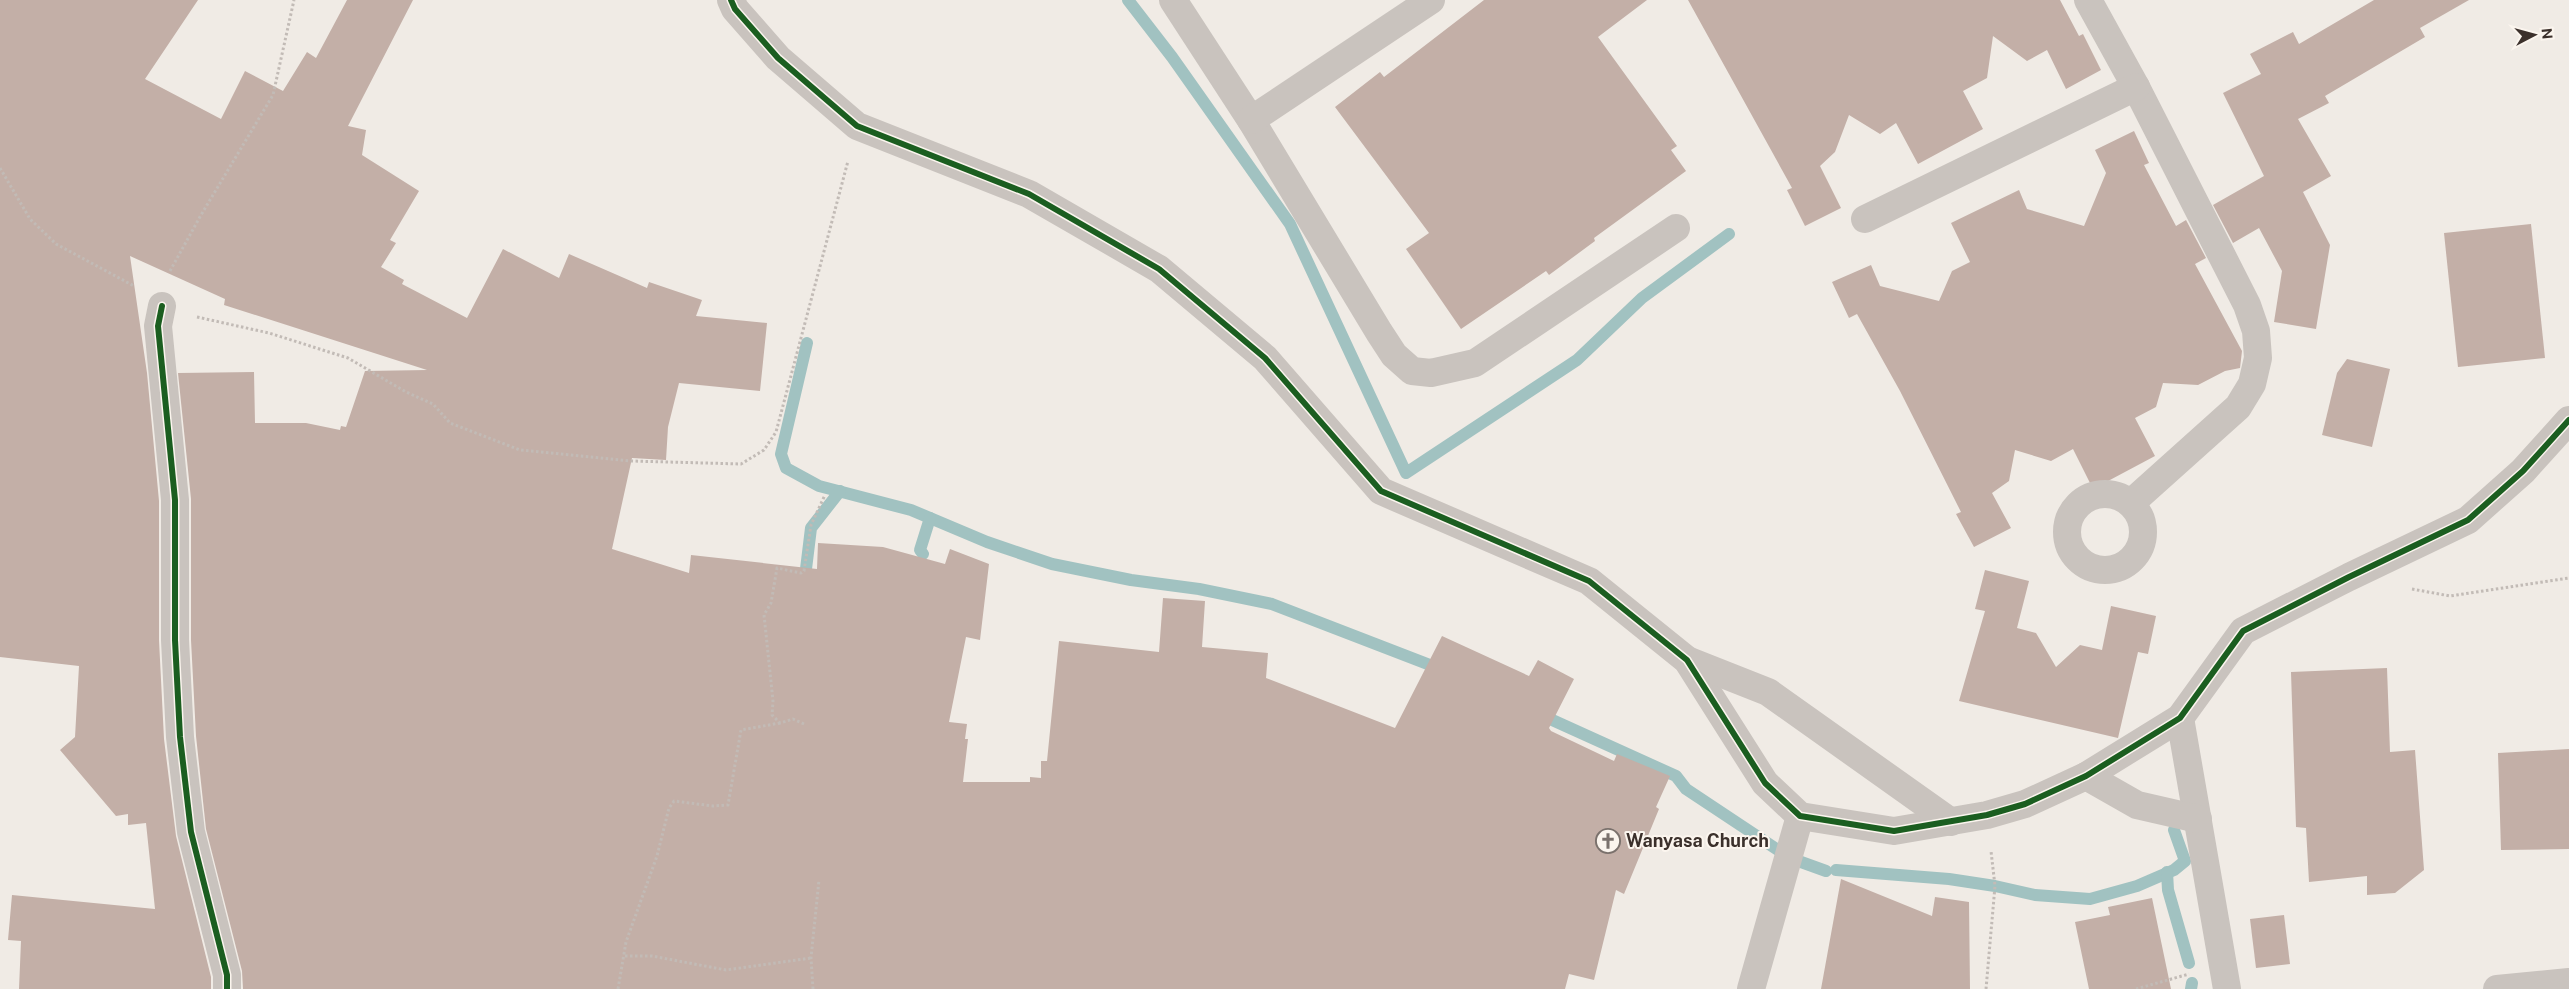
<svg xmlns="http://www.w3.org/2000/svg" width="2569" height="989" viewBox="0 0 2569 989" font-family="'Public Sans',sans-serif">
<style>
.lines{fill:none;stroke-linecap:round;stroke-linejoin:round}
.stream{stroke:#a1c2c1;stroke-width:12}
.building{fill:#c3afa7}
.path{stroke:#c2bbb6;stroke-width:3;stroke-dasharray:2.5 2.5;stroke-linecap:butt}
.street{stroke:#c9c3be;stroke-width:28}
.cycleway-casing{stroke:#fbf5ee;stroke-width:9}
.cycleway{stroke:#1b5e20;stroke-width:6}
.labels{text-anchor:middle;stroke-width:4;stroke-linejoin:round;paint-order:stroke}
.poi-label{font-size:18px;font-weight:bold;fill:#3b302b;stroke:#fbf5ee;text-anchor:start}
</style>
<rect width="100%" height="100%" fill="#f0ebe5"/>
<g class="lines">
<!-- stream -->
<g class="stream">
<polyline points="1128,0 1172,57 1290,224 1406,473 1577,360 1642,298 1729,234"/>
<polyline points="807,343 781,454 786,468 819,486 911,510 987,542 1052,564 1131,580 1199,589 1272,604 1443,670"/>
<polyline points="923,554 920,550 930,518"/>
<polyline points="809,581 806,569 811,528 840,491"/>
<polyline points="1539,714 1676,776 1686,789 1790,858 1826,871"/>
<polyline points="1836,870 1949,879 1995,886 2035,895 2090,899 2137,886 2174,870 2185,861 2174,830"/>
<polyline points="2167,872 2168,890 2189,963"/>
<polyline points="2191,989 2192,983"/>
</g>
</g>
<!-- building -->
<g class="building">
<polygon points="0,0 198,0 145,79 221,119 245,71 283,91 307,52 316,58 347,0 413,0 348,126 366,130 362,155 419,191 390,240 396,243 381,267 404,280 402,284 467,318 503,249 559,278 569,254 647,288 649,282 702,300 696,316 767,323 760,391 679,383 668,427 666,460 632,458 612,549 689,573 691,555 817,569 818,543 883,547 945,564 950,549 989,564 980,640 966,637 949,722 967,724 965,739 968,739 963,782 1030,782 1030,777 1041,778 1041,761 1047,761 1059,641 1159,652 1163,598 1205,601 1202,647 1268,653 1266,678 1395,728 1442,636 1529,676 1538,660 1574,679 1549,728 1551,731 1614,761 1617,754 1670,776 1656,807 1659,809 1624,894 1616,890 1594,980 1569,974 1565,989 243,989 242,971 206,829 196,736 191,640 191,499 178,373 254,372 255,423 306,423 340,430 341,426 346,427 365,371 427,370 224,305 225,299 130,256 147,373 159,501 159,640 164,739 176,836 211,977 211,989 19,989 21,941 8,940 12,895 155,909 146,823 128,825 128,814 116,816 60,750 75,737 79,666 0,657"/>
<polygon points="1484,0 1647,0 1598,37 1677,146 1671,150 1686,171 1594,238 1595,241 1549,275 1546,271 1461,329 1406,249 1429,233 1335,107 1380,72 1384,77"/>
<polygon points="1688,0 2060,0 2079,36 2083,34 2101,70 2066,89 2047,50 2027,61 1993,36 1987,78 1963,91 1983,129 1918,164 1896,123 1880,134 1849,115 1835,152 1820,166 1841,208 1805,226 1787,190 1792,188"/>
<polygon points="2374,0 2469,0 2420,28 2425,37 2325,96 2329,103 2298,119 2331,176 2303,192 2330,245 2316,329 2274,322 2282,271 2259,228 2233,243 2213,205 2264,176 2223,93 2261,74 2250,54 2293,32 2299,44"/>
<polygon points="2134,131 2149,163 2144,165 2176,226 2186,220 2206,258 2195,264 2242,351 2240,368 2225,371 2198,385 2163,383 2156,407 2135,418 2155,456 2093,489 2073,449 2051,461 2015,450 2009,481 1992,493 2011,528 1974,547 1956,514 1961,512 1900,391 1857,314 1849,318 1832,282 1871,265 1880,286 1939,301 1952,271 1970,262 1951,223 2019,190 2027,209 2084,226 2106,173 2095,150"/>
<polygon points="2531,224 2545,358 2458,367 2444,233"/>
<polygon points="2347,359 2390,369 2372,447 2322,435 2337,373"/>
<polygon points="1985,570 2029,581 2017,628 2036,633 2056,667 2080,645 2102,650 2111,606 2156,616 2148,654 2138,652 2118,738 1959,701 1985,611 1975,609"/>
<polygon points="2387,668 2390,752 2415,750 2424,870 2395,893 2367,895 2367,876 2309,882 2306,828 2296,827 2291,672"/>
<polygon points="2569,749 2569,849 2501,850 2498,753"/>
<polygon points="1841,879 1932,916 1935,897 1969,902 1970,989 1821,989"/>
<polygon points="2152,898 2171,989 2089,989 2075,922 2110,915 2108,907"/>
<polygon points="2284,915 2290,964 2256,968 2250,919"/>
</g>
<g class="lines">
<!-- path -->
<g class="path">
<polyline points="0,168 30,219 56,244 134,286"/>
<polyline points="170,271 201,215 273,95 294,0"/>
<polyline points="197,317 269,333 348,358 406,392 433,404 450,423 520,450 631,461 741,464 764,450 776,432 848,161"/>
<polyline points="2412,589 2450,596 2569,578"/>
<polyline points="804,724 793,719 780,723 772,715 773,701 764,615 771,603 777,568 801,573 804,571 811,525 825,495"/>
<polyline points="625,956 652,956 726,970 811,958"/>
<polyline points="618,989 626,942 657,856 669,808 674,801 713,806 728,805 741,730 780,723"/>
<polyline points="813,989 811,958 819,880"/>
<polyline points="1986,989 1995,886 1991,851"/>
<polyline points="2136,989 2189,974"/>
</g>
<!-- street -->
<g class="street">
<polyline points="731,0 735,9 778,58 857,126 1029,194 1159,269 1265,358 1381,491 1589,581 1687,660 1765,783 1800,816 1894,831 1987,815 2025,804 2086,776 2180,718 2243,631 2349,577 2468,520 2523,471 2569,420"/>
<polyline points="1173,0 1251,120 1379,332 1394,355 1412,371 1431,373 1475,363 1676,228"/>
<polyline points="2088,0 2136,87 2247,305 2256,331 2258,358 2252,384 2238,407 2131,503"/>
<polyline points="1251,120 1431,0"/>
<polyline points="1865,219 2136,87"/>
<polyline points="162,306 158,326 175,500 175,640 180,737 191,832 227,975 227,989"/>
<circle cx="2105" cy="532" r="38"/>
<polyline points="1687,660 1768,692 1951,822"/>
<polyline points="2180,718 2227,989"/>
<polyline points="2086,776 2137,805 2198,819"/>
<polyline points="1751,989 1800,816"/>
<polyline points="2497,989 2569,982"/>
</g>
<defs>
<g id="cycleway">
<polyline points="731,0 735,9 778,58 857,126 1029,194 1159,269 1265,358 1381,491 1589,581 1687,660 1765,783 1800,816 1894,831 1987,815 2025,804 2086,776 2180,718 2243,631 2349,577 2468,520 2523,471 2569,420"/>
<polyline points="162,306 158,326 175,500 175,640 180,737 191,832 227,975 227,989"/>
</g>
</defs>
<!-- cycleway casing -->
<use href="#cycleway" class="cycleway-casing"/>
<!-- cycleway -->
<use href="#cycleway" class="cycleway"/>
</g>
<!-- icons -->
<defs>
<symbol id="church-ring" viewBox="-11 -11 22 22"><circle r="9.5" fill="#fbf5ee" stroke="#7a716c" stroke-width="1.5"/><path d="M-1.2-6h2.4v3.5h3.3v2.4h-3.3V6h-2.4V-.1h-3.3v-2.4h3.3Z" fill="#7a716c"/></symbol>
</defs>
<g fill-rule="evenodd">
<use href="#church-ring" x="1594" y="827" width="28" height="28"/>
</g>
<g class="labels">
<!-- poi labels -->
<g class="poi-label">
<text x="1626" y="847">Wanyasa Church</text>
</g>
</g>
<!-- north arrow -->
<g transform="translate(2534 35) rotate(84)" stroke="#fbf5ee" stroke-width="4" paint-order="stroke">
<path d="M0-4L9 19L0 12L-9 19Z" fill="#3b302b"/>
<text y="-8" font-size="14" font-weight="bold" text-anchor="middle" fill="#3b302b">N</text>
</g>
</svg>
